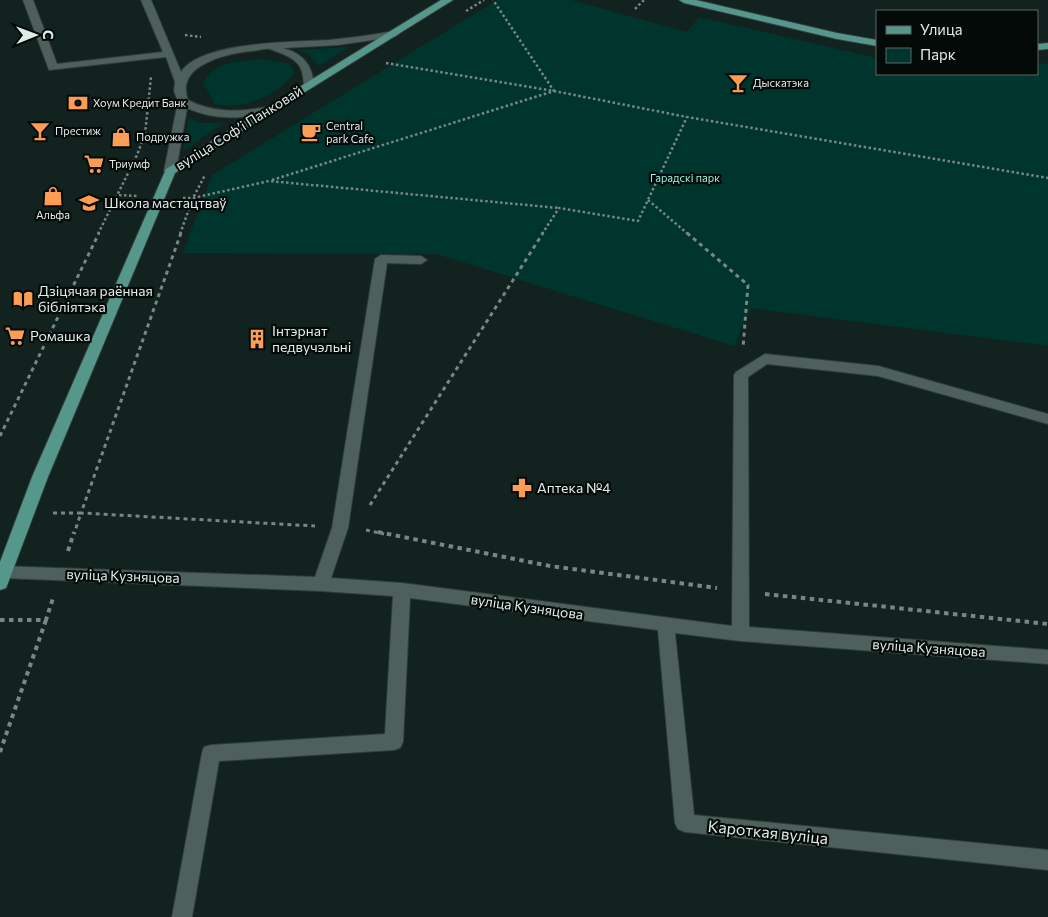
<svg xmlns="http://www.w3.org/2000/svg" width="1048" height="917" font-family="Commissioner,sans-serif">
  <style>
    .green { fill: #00352e }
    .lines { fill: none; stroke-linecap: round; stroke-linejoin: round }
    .minor-casing { stroke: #323c3a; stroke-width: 2 }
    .major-casing { stroke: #323c3a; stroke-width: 2 }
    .path-far2 { stroke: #798683; stroke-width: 2.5; stroke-dasharray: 2.5 2.5; stroke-linecap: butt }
    .path-far1 { stroke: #798683; stroke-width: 3; stroke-dasharray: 4 4; stroke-linecap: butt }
    .path { stroke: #798683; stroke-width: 4; stroke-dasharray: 4.5 4.5; stroke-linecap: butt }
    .minor { fill: #4e605c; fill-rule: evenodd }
    .major { fill: #56978b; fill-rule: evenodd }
    .labels { text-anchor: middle; stroke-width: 4.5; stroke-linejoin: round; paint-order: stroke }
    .far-poi-label { font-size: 11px; fill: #e1ebe9; stroke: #040a08; text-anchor: start }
    .far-park-label { font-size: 11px; fill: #95f1df; stroke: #040a08 }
    .street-label { font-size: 14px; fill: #e1ebe9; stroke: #040a08 }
    .poi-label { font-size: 14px; fill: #e1ebe9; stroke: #040a08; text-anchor: start }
    .near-street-label { font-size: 16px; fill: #e1ebe9; stroke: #040a08 }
  </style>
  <rect width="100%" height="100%" fill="#12221e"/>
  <path class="green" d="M497 0H571L687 32 699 17 877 58V74H1037V64L1048 63V346L751 308 734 346 436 254 183 253 212 175Z
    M349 47 319 66 308 54 297 50Z
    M263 59 290 64 295 73C278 95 242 111 215 104L203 83C216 60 239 62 263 59Z
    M189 118 200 123H224L183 151Z"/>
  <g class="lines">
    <defs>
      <path id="minor" d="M23 0H33L57 64 163 52 141 0H151L181 72C201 41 295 42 329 40 351 38 373 35 394 31L399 34 394 37 337 45 283 48C303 54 312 64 314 85L309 88 304 85C303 77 303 69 297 63 291 56 278 52 270 49 265 48 256 51 251 51 225 54 175 65 188 100 215 114 242 112 271 106L276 109 275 111C245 119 216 121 187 108L176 171 170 174 164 171 178 102 174 91 175 82 166 57 49 70Z
        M381 255 421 256 427 260 421 264 387 263 348 528 331 578 402 583 732 626 734 375 736 372 765 354 878 366 1048 414V424L878 376 767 364 748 377 749 627 1048 650V664L740 641 675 633 694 815 1048 850V870L685 832 678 829 675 823 658 630 410 598 403 742 400 748 394 750 219 761 192 917H172L202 753 204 747 211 745 385 734 393 596 321 591 4 578 0 576V566L315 577 332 528 375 259Z"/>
      <path id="major" d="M441 0H453L175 173 48 477 8 583 6 588 0 590V562L32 477 166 169Z
        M679 0H696L837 33 877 40V46L837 39 684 3Z
        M1048 43V49L1037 50V44Z"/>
    </defs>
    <use href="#minor" class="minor-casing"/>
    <use href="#major" class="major-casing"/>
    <path class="path-far2" d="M635 9 644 0
      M466 11 484 0
      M185 35 201 37
      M386 63 554 91 687 117 1048 178
      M272 180 554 91 493 0
      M119 195 137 196
      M183 198H193L269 181 559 208
      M648 200 688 234
      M98 234 137 155 145 134 151 77
      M180 234 193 198 205 175
      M542 234 559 208 638 221 687 117"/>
    <path class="path-far1" d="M181 233 81 513 315 526
      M687 233 748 285 743 348
      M0 436 99 233
      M370 505 543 233
      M53 513H81L74 534
      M366 530 384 534"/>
    <path class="path" d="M378 532 550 566 717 588
      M68 551 74 532
      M765 594 1048 624
      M0 620H46L53 598
      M0 752 46 620"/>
    <use href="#minor" class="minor"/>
    <use href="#major" class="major"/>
  </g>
  <defs>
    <symbol id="bar-bare" viewBox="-9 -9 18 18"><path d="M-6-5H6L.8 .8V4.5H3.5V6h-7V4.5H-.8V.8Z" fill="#fd9c55" stroke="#040a08" stroke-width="2.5" paint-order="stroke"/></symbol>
    <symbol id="bank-bare" viewBox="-9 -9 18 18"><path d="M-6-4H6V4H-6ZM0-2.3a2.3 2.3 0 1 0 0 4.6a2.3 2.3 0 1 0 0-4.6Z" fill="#fd9c55" stroke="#040a08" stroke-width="2.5" paint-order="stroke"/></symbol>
    <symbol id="cafe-bare" viewBox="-9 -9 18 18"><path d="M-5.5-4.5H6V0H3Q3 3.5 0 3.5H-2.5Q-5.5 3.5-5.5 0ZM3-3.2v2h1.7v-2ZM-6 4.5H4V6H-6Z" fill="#fd9c55" stroke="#040a08" stroke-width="2.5" paint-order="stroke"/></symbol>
    <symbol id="shop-bare" viewBox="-9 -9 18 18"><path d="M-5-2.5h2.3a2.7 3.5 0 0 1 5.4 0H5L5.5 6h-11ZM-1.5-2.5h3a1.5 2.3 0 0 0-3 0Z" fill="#fd9c55" stroke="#040a08" stroke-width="2.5" paint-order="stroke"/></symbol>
    <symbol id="supermarket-bare" viewBox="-9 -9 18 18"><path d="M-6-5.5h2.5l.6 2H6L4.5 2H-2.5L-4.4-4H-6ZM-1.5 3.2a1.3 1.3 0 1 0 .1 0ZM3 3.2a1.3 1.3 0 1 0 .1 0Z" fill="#fd9c55" stroke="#040a08" stroke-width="2.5" paint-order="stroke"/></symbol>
    <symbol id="school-bare" viewBox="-9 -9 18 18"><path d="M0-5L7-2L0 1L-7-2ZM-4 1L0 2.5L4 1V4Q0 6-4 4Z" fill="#fd9c55" stroke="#040a08" stroke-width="2.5" paint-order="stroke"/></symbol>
    <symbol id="library-bare" viewBox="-9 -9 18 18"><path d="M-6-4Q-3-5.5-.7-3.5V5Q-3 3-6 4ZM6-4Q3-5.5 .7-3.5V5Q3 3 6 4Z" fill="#fd9c55" stroke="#040a08" stroke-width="2.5" paint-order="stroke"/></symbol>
    <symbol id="building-bare" viewBox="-9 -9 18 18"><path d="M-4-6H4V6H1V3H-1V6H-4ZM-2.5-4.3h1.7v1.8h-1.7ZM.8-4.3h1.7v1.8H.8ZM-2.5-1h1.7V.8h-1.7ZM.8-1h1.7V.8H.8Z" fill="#fd9c55" stroke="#040a08" stroke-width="2.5" paint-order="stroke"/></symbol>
    <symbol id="pharmacy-bare" viewBox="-9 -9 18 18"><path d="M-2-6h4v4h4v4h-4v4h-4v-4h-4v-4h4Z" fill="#fd9c55" stroke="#040a08" stroke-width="2.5" paint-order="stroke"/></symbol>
  </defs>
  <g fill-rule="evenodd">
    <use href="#bar-bare" x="724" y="69" width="28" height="28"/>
    <use href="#bank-bare" x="64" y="89" width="28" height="28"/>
    <use href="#bar-bare" x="26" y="117" width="28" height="28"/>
    <use href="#cafe-bare" x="297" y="118" width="28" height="28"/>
    <use href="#shop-bare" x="107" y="123" width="28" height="28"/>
    <use href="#supermarket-bare" x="80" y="150" width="28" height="28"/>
    <use href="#shop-bare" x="39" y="182" width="28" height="28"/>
    <use href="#school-bare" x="75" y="189" width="28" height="28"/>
    <use href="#library-bare" x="9" y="285" width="28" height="28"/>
    <use href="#supermarket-bare" x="1" y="322" width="28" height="28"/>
    <use href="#building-bare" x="243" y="325" width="28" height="28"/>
    <use href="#pharmacy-bare" x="508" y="474" width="28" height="28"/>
  </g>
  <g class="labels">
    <g class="far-poi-label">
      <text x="753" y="87">Дыскатэка</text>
      <text x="93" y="107">Хоум Кредит Банк</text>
      <text x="326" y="130">Central<tspan x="326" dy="13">park Cafe</tspan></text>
      <text x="55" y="135">Престиж</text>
      <text x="136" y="141">Подружка</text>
      <text x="109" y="168">Триумф</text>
      <text x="53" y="219" text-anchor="middle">Альфа</text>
    </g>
    <g class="far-park-label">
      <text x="685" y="182">Гарадскі парк</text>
    </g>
    <g class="street-label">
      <text transform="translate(239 128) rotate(-32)" y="5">вуліца Софʼі Панковай</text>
      <text transform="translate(123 576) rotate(2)" y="5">вуліца Кузняцова</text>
      <text transform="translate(527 607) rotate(8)" y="5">вуліца Кузняцова</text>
      <text transform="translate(929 648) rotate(4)" y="5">вуліца Кузняцова</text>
    </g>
    <g class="poi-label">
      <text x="104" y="208">Школа мастацтваў</text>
      <text x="38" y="296">Дзіцячая раённая<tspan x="38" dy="16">бібліятэка</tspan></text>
      <text x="272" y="336">Інтэрнат<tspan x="272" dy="16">педвучэльні</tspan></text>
      <text x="30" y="341">Ромашка</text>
      <text x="537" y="493">Аптека №4</text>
    </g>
    <g class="near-street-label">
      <text transform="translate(768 832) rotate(6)" y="6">Кароткая вуліца</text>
    </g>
  </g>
  <rect x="876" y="10" width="162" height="65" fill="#040a08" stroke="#5c6462"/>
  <rect x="886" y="26" width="25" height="8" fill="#56978b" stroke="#5c6462"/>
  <text x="920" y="35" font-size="15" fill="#e1ebe9">Улица</text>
  <rect x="886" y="48" width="25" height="15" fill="#00352e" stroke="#5c6462"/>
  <text x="920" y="60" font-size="15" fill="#e1ebe9">Парк</text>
  <g transform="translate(35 35) rotate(89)" stroke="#040a08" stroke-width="4" paint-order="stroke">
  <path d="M0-4L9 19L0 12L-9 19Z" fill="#e1ebe9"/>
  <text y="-8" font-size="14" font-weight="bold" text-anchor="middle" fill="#e1ebe9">С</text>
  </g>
</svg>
